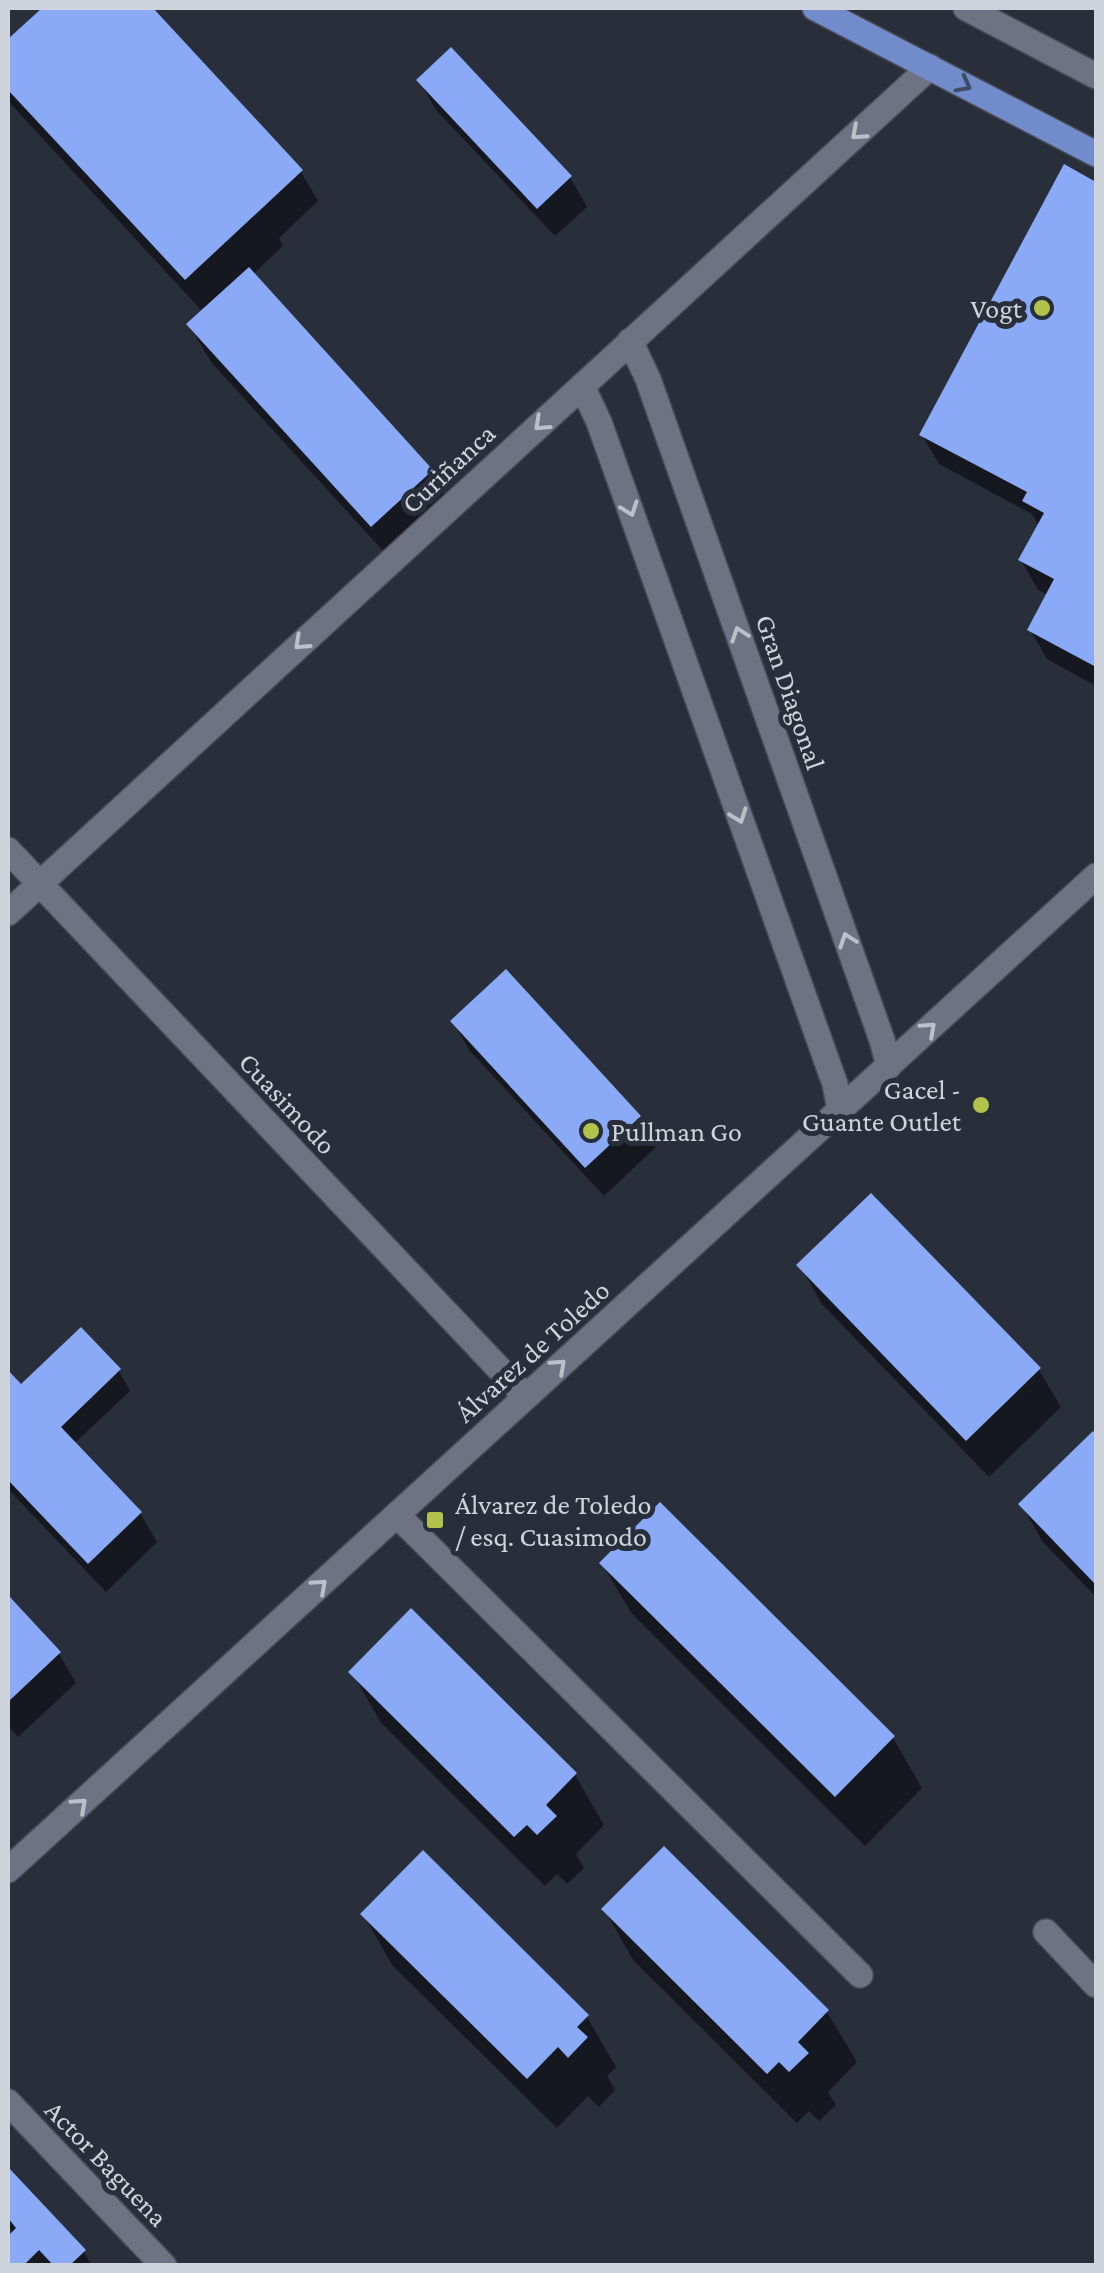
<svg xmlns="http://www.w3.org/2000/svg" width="1104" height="2273" font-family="'Crimson Pro',serif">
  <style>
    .shadow { fill: #0007 }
    .building { fill: #8aaaf7 }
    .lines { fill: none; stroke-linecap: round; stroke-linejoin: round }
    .minor-casing { stroke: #464b55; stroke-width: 28 }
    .major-casing { stroke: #464b55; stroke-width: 28 }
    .minor { stroke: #6d7382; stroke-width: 25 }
    .major { stroke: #718bcb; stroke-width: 25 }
    .oneway { stroke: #3e4a66 }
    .oneway2 { stroke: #bbc0ca }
    .poi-dot { fill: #b2c34c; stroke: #282e3a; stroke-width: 4 }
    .labels { text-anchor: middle; stroke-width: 10; stroke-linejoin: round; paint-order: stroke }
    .poi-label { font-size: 28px; fill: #cfd3dc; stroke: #282e3a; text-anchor: end }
    .street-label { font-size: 28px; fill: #cfd3dc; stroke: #282e3a }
  </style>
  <rect width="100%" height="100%" fill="#282e3a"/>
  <path class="shadow" d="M45 8H149L301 172 318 201 279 238 283 246 252 275 431 471 453 509 394 563 211 362 189 325 203 312 8 101V43Z
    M419 80 570 177 587 207 555 236 436 110Z
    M1065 168 1096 184V686L1047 659 1030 630 1048 595 1038 590 1021 560 1039 526 1032 514 939 464 922 435Z
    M453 1022 639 1117 656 1147 604 1196 470 1051Z
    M871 1196 1039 1370 1061 1407 989 1477 821 1303 800 1265Z
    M119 1371 130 1391 74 1444 140 1513 157 1542 106 1592 8 1489V1374L28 1395Z
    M1093 1435 1096 1439V1597L1043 1542 1021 1504Z
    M602 1564 893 1738 922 1788 865 1846 632 1614Z
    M8 1599 59 1654 76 1683 18 1737 8 1726Z
    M411 1612 575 1775 604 1825 576 1854 584 1868 567 1884 557 1874 545 1886 381 1723 352 1672Z
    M664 1849 827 2012 857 2062 828 2092 836 2105 819 2121 809 2111 797 2123 633 1960 604 1909Z
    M363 1914 587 2017 616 2067 607 2076 615 2090 599 2107 588 2096 557 2128 392 1965Z
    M8 2171 84 2252 92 2266H8V2239L14 2234 8 2227Z"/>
  <path class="building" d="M42 8H153L303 170 185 280 8 90V39Z
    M451 47 572 176 537 209 416 80Z
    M1064 164 1096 182V667L1027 630 1054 579 1018 560 1044 513 1022 501 1027 492 919 435Z
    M249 267 433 470 371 527 186 324Z
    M506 969 641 1116 585 1168 450 1021Z
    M871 1193 1041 1368 966 1441 796 1265Z
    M81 1327 121 1369 61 1427 142 1512 88 1564 8 1480V1370L21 1384Z
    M1093 1431 1096 1435V1585L1018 1504Z
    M660 1502 895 1736 835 1797 599 1563Z
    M8 1595 61 1652 8 1702Z
    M411 1608 577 1773 546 1805 557 1816 537 1835 527 1825 514 1837 348 1672Z
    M664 1846 829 2010 798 2042 809 2053 789 2072 779 2062 767 2074 601 1909Z
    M423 1850 589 2015 577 2027 588 2037 568 2058 558 2047 527 2079 360 1914Z
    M8 2167 86 2250 69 2266H54L39 2250 23 2266H8V2236L16 2228 8 2218Z"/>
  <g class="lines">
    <defs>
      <path id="minor" d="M966 8 1096 76
        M630 341 648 379 882 1040 889 1066
        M582 386 599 422 835 1084 840 1110
        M8 850 526 1397
        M8 913 930 67
        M397 1515 860 1975
        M8 1870 1096 876
        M1046 1932 1096 1985
        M8 2102 164 2266"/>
      <path id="major" d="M815 8 1096 154"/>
    </defs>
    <use href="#minor" class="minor-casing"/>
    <use href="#major" class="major-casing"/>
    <use href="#minor" class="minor"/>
    <use href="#major" class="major"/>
  </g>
  <defs><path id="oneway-chevron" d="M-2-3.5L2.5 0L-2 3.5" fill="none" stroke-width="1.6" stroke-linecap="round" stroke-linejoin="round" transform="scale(2.5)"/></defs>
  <use class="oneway" href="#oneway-chevron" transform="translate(964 85) rotate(28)"/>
  <g class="oneway2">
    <use href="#oneway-chevron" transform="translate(858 133) rotate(138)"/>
    <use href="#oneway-chevron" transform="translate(541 424) rotate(137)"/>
    <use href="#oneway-chevron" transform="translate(630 509) rotate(70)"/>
    <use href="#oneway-chevron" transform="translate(739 634) rotate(-109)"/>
    <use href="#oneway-chevron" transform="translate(301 643) rotate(137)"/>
    <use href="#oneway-chevron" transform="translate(739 816) rotate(70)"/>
    <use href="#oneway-chevron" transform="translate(847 940) rotate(-109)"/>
    <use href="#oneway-chevron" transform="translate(929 1029) rotate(-42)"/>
    <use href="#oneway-chevron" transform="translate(559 1366) rotate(-42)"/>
    <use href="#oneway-chevron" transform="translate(320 1586) rotate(-42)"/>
    <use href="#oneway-chevron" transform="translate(80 1805) rotate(-42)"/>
  </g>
  <g class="poi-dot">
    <circle cx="1042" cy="308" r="10"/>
    <circle cx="981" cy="1105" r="10"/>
    <circle cx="591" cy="1131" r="10"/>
    <rect x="425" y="1510" width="20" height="20" rx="5"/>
  </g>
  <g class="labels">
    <g class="poi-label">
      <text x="1022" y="318">Vogt</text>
      <text x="961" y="1099">Gacel -<tspan x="961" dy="32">Guante Outlet</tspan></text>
      <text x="611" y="1141" text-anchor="start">Pullman Go</text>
      <text x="455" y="1514" text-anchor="start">Álvarez de Toledo<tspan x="455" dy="32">/ esq. Cuasimodo</tspan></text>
    </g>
    <g class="street-label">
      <text transform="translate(448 468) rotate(-43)" y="10">Curiñanca</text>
      <text transform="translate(791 692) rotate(71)" y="10">Gran Diagonal</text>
      <text transform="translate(288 1103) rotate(47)" y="10">Cuasimodo</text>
      <text transform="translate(532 1351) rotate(-42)" y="10">Álvarez de Toledo</text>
      <text transform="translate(107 2163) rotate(46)" y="10">Actor Baguena</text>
    </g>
  </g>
  <rect width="1104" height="2273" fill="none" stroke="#cfd3dc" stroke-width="20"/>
</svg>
